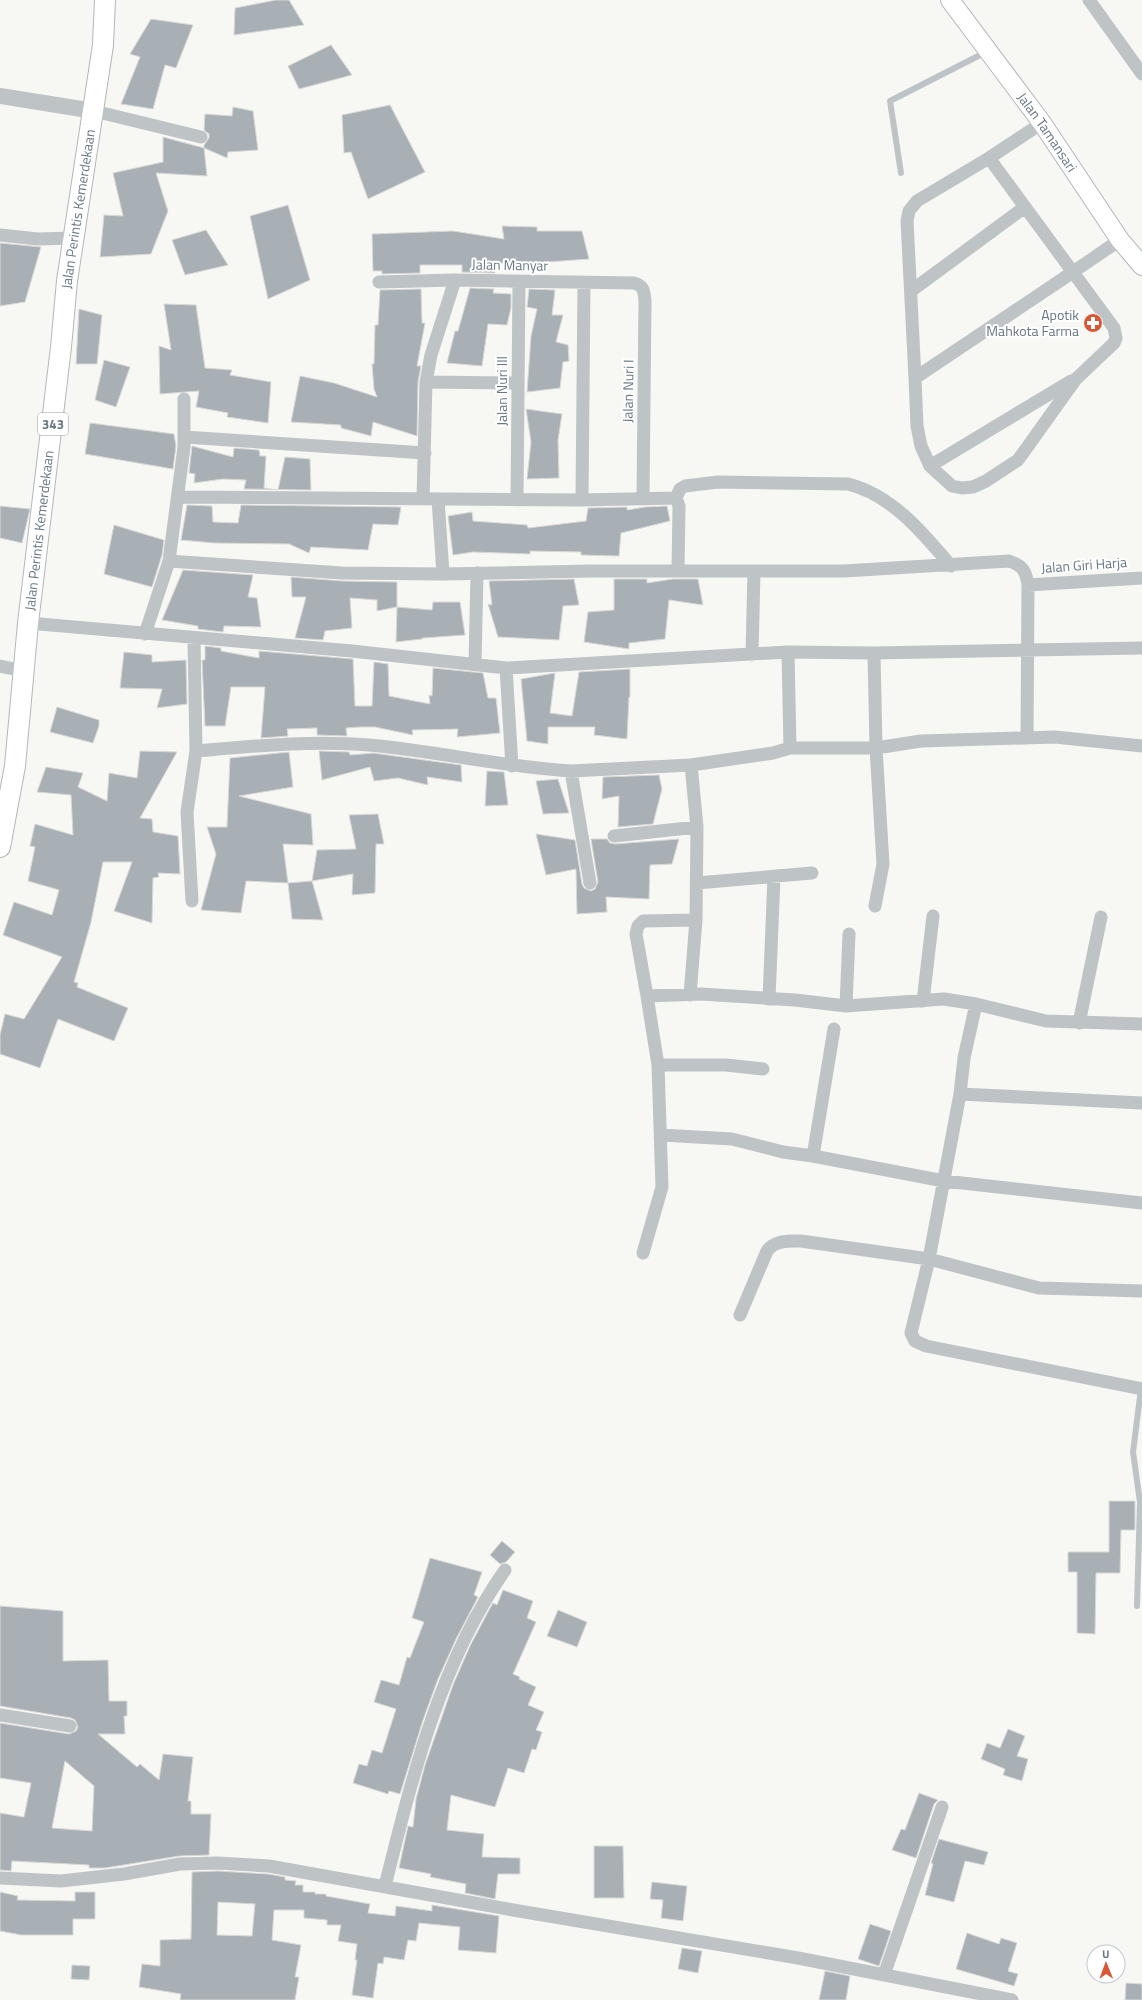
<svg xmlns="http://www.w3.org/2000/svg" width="1142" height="2000" font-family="'Titillium Web',sans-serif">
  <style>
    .building { fill: #a8b0b5; stroke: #d9d9d7; fill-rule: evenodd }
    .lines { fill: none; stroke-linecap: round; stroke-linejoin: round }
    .secondary-casing { stroke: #b1b7bb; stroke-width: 20 }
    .primary-casing { stroke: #b2b7ba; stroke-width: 22 }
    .service { stroke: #bec3c6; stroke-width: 6 }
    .minor { stroke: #bec3c6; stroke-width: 13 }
    .tertiary { stroke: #bec3c6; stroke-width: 16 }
    .secondary { stroke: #fff; stroke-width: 18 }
    .primary { stroke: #fff; stroke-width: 20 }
    .labels { text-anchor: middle; stroke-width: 4; stroke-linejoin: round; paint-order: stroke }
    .shield { fill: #fff; stroke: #95a0a8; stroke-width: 1 }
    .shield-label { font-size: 13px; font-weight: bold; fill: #687883 }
    .street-label { font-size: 14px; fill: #687883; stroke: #fff }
    .poi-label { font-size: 14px; fill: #687883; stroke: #fff; text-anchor: end }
  </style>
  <rect width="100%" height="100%" fill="#f7f7f4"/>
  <path class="building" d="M276 0H289L304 25 234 35 235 8Z
    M151 19 193 25 176 68 165 65 153 109 121 104 140 57 130 54Z
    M331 45 352 75 299 89 288 66Z
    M390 105 425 172 368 199 351 152 344 153 342 115Z
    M233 107 253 111 258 150 228 152 227 158 204 148V145L209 138V134L204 130 205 114 232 116Z
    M163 137 204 148 207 176 156 173 168 211 151 254 100 257 104 215 123 216 113 173 163 162Z
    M288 205 310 280 268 299 250 216Z
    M502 226 537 227V231H582L589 259 534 263 533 268 495 262V273L462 272V265H420V273L382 274V271H373L372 234 453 231 504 239Z
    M206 230 228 265 185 275 172 240Z
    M0 243 41 247 25 302 0 306Z
    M470 288 494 289 493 293 511 294V308L507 325 488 324 482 366 447 363 455 331H458Z
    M421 289 422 323H425L417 366H421L418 382 417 436 373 422 371 436 341 428V425L291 422 300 376 334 383 377 397 374 389 372 364H374L375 325H378L380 290Z
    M529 289 555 290 552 315H563L556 342 568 345 569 361 563 362 560 388 527 392 531 336 537 309 527 307Z
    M164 304 196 305 205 368 232 370 230 375 271 382 268 423 227 417 228 413 196 407 199 391 160 394 159 346 171 350Z
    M79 309 102 315 97 364H76Z
    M104 360 130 367 116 407 95 400Z
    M526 409 562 414 558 440 559 478 527 479 531 442Z
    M90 423 174 434 176 446 173 469 85 454Z
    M192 446 233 457 234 448 259 450 260 456H266L264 488 278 490 285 457 310 459 311 490 244 489 246 480 223 479 194 483 195 474 189 473Z
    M187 505 212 506 213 522 238 523 241 505 401 507 398 525 373 524 368 550 311 547 309 553 289 544 214 543 181 540Z
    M0 506 30 509 22 543 0 538Z
    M667 506 670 521 621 533 619 556 581 555V552L530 551V554L473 552 453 555 448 516 472 512 473 521 527 525 528 528 586 521 588 508 627 507V510L645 507Z
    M114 525 164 540 162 555 152 587 104 574Z
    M183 570 253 575 248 597 257 598 261 627 224 626 223 632 198 629V626L162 620Z
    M291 577 342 581 397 582V607L377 611V600L350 598 352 628 325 631 323 640 295 638 306 597H292Z
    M574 579 579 605 563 606 559 640 498 637 488 604 492 605 489 581Z
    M614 579H647V583L673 579H698L703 605 669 600 665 639 629 643V649L584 642 588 612 614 610Z
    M433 602H460L465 635 423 638 422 639 396 642 397 607 432 610Z
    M205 646 221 648V651L259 658V651L353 659 355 706H372L374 662 388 664 389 696 430 704 429 695 432 696 433 668 483 673 488 698H496L500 733 457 737 458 729 412 730 413 735 375 727H361L346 728 347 736 317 735V728L287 729 288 736 261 738 265 687H231L225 726H205L202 660H205Z
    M124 652 152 655V662L186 660 187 704 157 708 162 689 120 688Z
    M630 669V697H629L627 739 594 735 595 727H548V744L527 741 521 679 555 673 550 713 572 716 579 672Z
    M57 707 99 720V726L93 743 50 732Z
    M140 751 177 752 140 818 152 819 153 832 178 836 180 874 158 873 159 877 153 878 152 923 114 911 132 862H103L91 922 74 982 78 983 77 987 128 1008 114 1041 58 1019 40 1068 0 1054V1035L5 1014 24 1019 62 957 3 935 14 902 52 915 59 890 28 881 35 847 30 846 35 824 73 835 71 795 37 792 46 767 83 773 78 787 107 801 109 773 137 778Z
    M319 751 349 752 350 755 373 753 461 765 462 782 427 777 428 785 398 778 374 781 370 767 322 780Z
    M289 752 293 787 239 796 311 814 313 845 283 844 288 883 246 881 241 913 201 910 216 854 207 827H227L230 758Z
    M487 771 504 772 508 805 485 806Z
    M659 775 662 789 653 824 618 827 619 796 602 799 603 777Z
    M558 779 569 813 543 814 536 781Z
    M378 814 384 844H376L375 893 352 895 353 874 312 881 317 850 356 849 349 815Z
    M536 834 575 840 582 884 584 888 591 891 595 889 598 882 591 839H607L610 843 615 844 679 839 672 864 650 865 649 899 606 897 607 912 577 914 576 869 546 875Z
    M312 881 323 920 292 919 288 883Z
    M1109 1501H1135V1530H1121L1120 1573H1096L1095 1634 1077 1633V1572H1068V1552H1109Z
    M502 1541 515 1552 506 1562 500 1564 490 1555Z
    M430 1558 482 1572 474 1595 478 1597 456 1639 438 1679 423 1720 400 1794 389 1791 388 1794 353 1783 359 1764 367 1766 372 1750 382 1753 396 1709 374 1702 381 1680 399 1685 407 1657 410 1658 424 1622 412 1618Z
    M503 1590 533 1601 527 1618 536 1622 513 1674 520 1677 519 1679 536 1687 528 1705 544 1712 536 1730 542 1732 536 1750 532 1749 524 1773 508 1768 495 1807 451 1795 447 1830 484 1834 482 1857 520 1858V1874H498L495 1899 465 1893 466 1884 430 1877 431 1874 399 1868 408 1826 413 1827 416 1799 425 1765 453 1685 470 1646 489 1610 493 1603 497 1605Z
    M0 1606 63 1611V1661L108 1660 109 1701H127V1716H124L125 1734H98L137 1767 140 1764 159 1780 163 1754 193 1757 188 1801H191V1814H211L209 1855 179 1856 105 1868H89V1865L12 1861 11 1871 0 1870V1813L24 1817 31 1783 0 1778V1723L69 1734 76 1731 78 1727 75 1720 71 1718 0 1706ZM65 1761 94 1786 92 1831 52 1828Z
    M558 1610 587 1622 577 1647 547 1636Z
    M1008 1729 1025 1736 1017 1756 1028 1759 1022 1781 1003 1775 1005 1769 981 1759 987 1743 1000 1748Z
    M919 1793 938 1800 934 1804 916 1858 892 1850 901 1829 905 1830Z
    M939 1839 988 1852 984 1865 965 1861 954 1902 925 1895 933 1864 931 1863Z
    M594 1846H623L624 1898H594Z
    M218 1871 268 1874 285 1877V1880L296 1881 295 1885H303V1892H315V1894H326V1896L370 1904 368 1913 395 1916 396 1906 432 1911V1905L499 1916 496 1953 458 1950 460 1927 419 1923 416 1941 408 1940 404 1960 384 1957 383 1964 378 1963 373 1998 352 1995 357 1960H355L357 1944 338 1941 341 1925H327V1920L304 1918V1910H274L272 1940 301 1945 295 1977H299L295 2000H180L181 1994 139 1987 142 1964 160 1966V1940L191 1939 192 1872ZM218 1902 255 1904 252 1936 217 1935Z
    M652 1882 687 1886 683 1921 661 1918 663 1900 650 1899Z
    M0 1892 18 1896 17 1900 75 1901V1892H95V1919H73V1935H21L0 1931Z
    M870 1924 891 1931 879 1966 858 1959Z
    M967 1933 999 1944 1001 1938 1017 1943 1008 1971 1018 1974 1014 1986 956 1969Z
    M682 1948 702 1951 698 1973 678 1969Z
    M72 1965 90 1966 89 1980 71 1979Z
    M825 1971 850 1976 846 2000H819Z
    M1126 1983 1142 1984V2000H1125Z"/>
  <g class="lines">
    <defs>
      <g id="secondary">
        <path id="s1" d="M950 0 1042 123 1120 240 1142 266"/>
      </g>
      <g id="primary">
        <path id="s2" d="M0 847 15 766 28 623 61 347 67 281 103 45 105 0"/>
      </g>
    </defs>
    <use href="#secondary" class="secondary-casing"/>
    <use href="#primary" class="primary-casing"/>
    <path class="service" d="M901 173 890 101 986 52
      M1137 1606 1140 1502 1133 1452 1141 1389"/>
    <path class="minor" d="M1089 0 1142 74
      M94 111 201 137
      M989 158C1031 215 1072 271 1114 328L1116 338 1114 343 1076 379 1018 460 986 481 973 487 962 488 952 486 930 466 921 446 917 426 915 378 1067 276C1085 264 1102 252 1120 240
      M0 235 38 239 74 238
      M379 282 455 280 634 283C644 286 644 291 645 301L643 498
      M911 291 1025 207
      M915 378 907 221 909 211 917 201 989 158 1042 123
      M426 382 517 383
      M184 437 425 453
      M930 466 1071 381
      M179 497 582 500 676 498
      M423 499 426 382 431 355 455 280
      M438 499 443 574
      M517 500 519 282
      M582 500 584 283
      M169 561 184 447V399
      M678 571 679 506 676 498 680 489 685 486 718 482 848 484C892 495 923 533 951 566
      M1028 585 1142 578
      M28 623 352 651 506 668 788 652 874 653 1142 648
      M145 634 169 561 342 573 443 574 591 571H844L1009 561C1023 566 1026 571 1028 585L1027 738
      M874 653 876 748 883 864 875 906
      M752 655 754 571
      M475 664 477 573
      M0 666 24 671
      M506 668 512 766
      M790 748H876L921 741 1055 737 1142 746
      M196 751C254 746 312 740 369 745 437 751 503 767 571 771
      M614 836 697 827
      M590 883 571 771 691 765
      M697 883 812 873
      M192 901 187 812 196 751 194 638
      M690 995 696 920
      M647 996 636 934 638 926 643 921 696 920 697 827 691 765 773 753 790 748 788 652
      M769 999 774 877
      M923 1001 933 916
      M976 1004 964 1058 960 1094 929 1259 911 1333 915 1341 926 1346 1142 1389
      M846 1006 849 934
      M1079 1023 1101 917
      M658 1065H726L763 1069
      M960 1094 1142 1103
      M661 1135 732 1139 783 1152 813 1156 944 1181 1142 1203
      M813 1156 834 1029
      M643 1253 662 1187 658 1065 647 996 701 994 795 1000 846 1006 944 999 976 1004 1046 1021 1142 1024
      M740 1315 767 1251C775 1240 789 1241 801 1241L929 1259 1039 1288 1142 1291
      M0 1715 70 1726
      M0 1878 61 1881 124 1874 180 1864 218 1863 269 1866 513 1910 798 1958 1012 2000
      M385 1886C412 1778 440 1662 505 1570
      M884 1975 942 1807"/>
    <path class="tertiary" d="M0 96 94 111"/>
    <use href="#secondary" class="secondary"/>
    <use href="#primary" class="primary"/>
  </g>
  <defs>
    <symbol id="pharmacy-disc" viewBox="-11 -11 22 22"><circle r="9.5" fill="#d85734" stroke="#fff"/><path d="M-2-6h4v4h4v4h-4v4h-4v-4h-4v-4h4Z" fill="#fff"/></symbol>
  </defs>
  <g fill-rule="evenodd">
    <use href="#pharmacy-disc" x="1082" y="312" width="22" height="22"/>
  </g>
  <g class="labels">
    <rect class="shield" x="38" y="413" width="30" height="22" rx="3"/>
    <g class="shield-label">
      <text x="53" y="429">343</text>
    </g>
    <g class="street-label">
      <text dy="5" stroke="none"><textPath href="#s1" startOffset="164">Jalan Tamansari</textPath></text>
      <text dy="5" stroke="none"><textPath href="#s2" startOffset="643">Jalan Perintis Kemerdekaan</textPath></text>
      <text transform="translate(510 265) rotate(1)" y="5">Jalan Manyar</text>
      <text transform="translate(502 391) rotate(-90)" y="5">Jalan Nuri III</text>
      <text transform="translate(628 391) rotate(-89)" y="5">Jalan Nuri I</text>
      <text dy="5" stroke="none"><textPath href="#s2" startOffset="319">Jalan Perintis Kemerdekaan</textPath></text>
      <text transform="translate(1084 565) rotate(-4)" y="5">Jalan Giri Harja</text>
    </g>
    <g class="poi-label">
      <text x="1079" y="320">Apotik<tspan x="1079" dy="16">Mahkota Farma</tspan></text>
    </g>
  </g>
  <g transform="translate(1106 1964) rotate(359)"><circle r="19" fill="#ffffff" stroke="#c3c9cd"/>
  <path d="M0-3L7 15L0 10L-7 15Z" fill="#d85734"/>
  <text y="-6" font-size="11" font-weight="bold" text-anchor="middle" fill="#687883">U</text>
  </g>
</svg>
